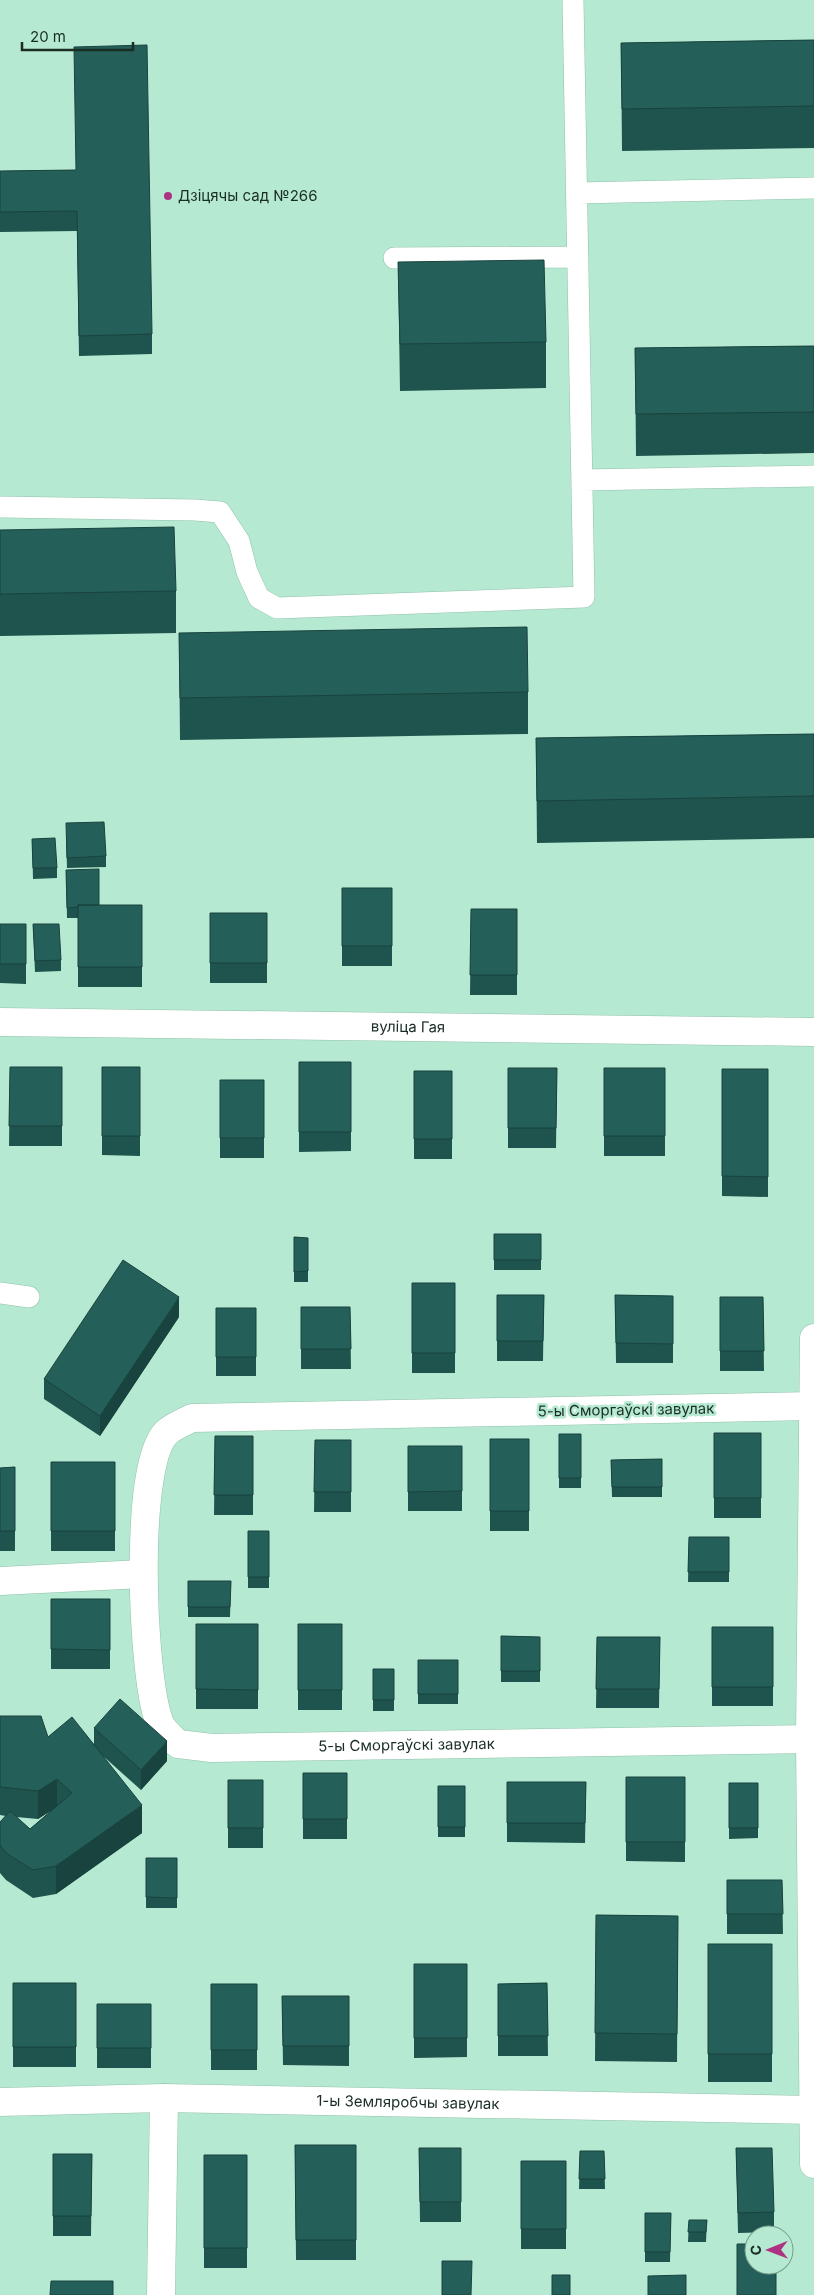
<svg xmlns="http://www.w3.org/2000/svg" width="814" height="2295" font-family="Inter,sans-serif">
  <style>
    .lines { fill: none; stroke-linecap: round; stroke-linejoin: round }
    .service-casing { stroke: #90c2aa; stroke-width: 22 }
    .minor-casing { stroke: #90c2aa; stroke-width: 29 }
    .service { stroke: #fff; stroke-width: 21 }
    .minor { stroke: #fff; stroke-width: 28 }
    .wall { fill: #1f534d; fill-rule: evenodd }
    .shaded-wall { fill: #19433e }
    .building { fill: #246059; stroke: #19433e }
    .poi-dot { fill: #ae3283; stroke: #b6e9d1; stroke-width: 2 }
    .labels { text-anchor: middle; stroke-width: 5; stroke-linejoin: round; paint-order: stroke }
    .poi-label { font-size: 15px; fill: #192d24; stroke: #b6e9d1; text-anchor: start }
    .street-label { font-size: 15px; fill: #192d24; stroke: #b6e9d1 }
  </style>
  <rect width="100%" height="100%" fill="#b6e9d1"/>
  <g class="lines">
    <defs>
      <path id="service" d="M577 193 814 188
        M394 258 578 257
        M583 480 814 476
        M0 507 195 510 220 512 239 541 247 572 259 598 277 608 584 597 573 0
        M0 1293 29 1297"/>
      <g id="minor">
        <path id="s1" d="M0 1022 814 1032"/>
        <path d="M814 1338 810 1739 814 2164"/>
        <path id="s2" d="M814 1406 192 1418C184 1422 172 1427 166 1433 133 1467 142 1676 159 1721 161 1729 172 1738 178 1744L212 1748 814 1739"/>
        <path d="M0 1581 143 1574"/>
        <path id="s3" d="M0 2102 164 2098 814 2110"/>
        <path d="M161 2295 164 2098"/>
      </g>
    </defs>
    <use href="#service" class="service-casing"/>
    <use href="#minor" class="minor-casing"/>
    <use href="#service" class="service"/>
    <use href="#minor" class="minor"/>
  </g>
  <path class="wall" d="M814 40V148L622 151 621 43Z
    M76 170 152 334V354L79 356 77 231 0 232V171Z
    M398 262 546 342V388L400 391Z
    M814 346V453L636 456 635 348Z
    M0 530 176 591V633L0 636Z
    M179 633 528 692V734L180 740Z
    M814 734V838L537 843 536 738Z
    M66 834 106 856V867L67 868Z
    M32 839 57 868V878L33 879Z
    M66 870 99 905H142V987H78V918H67Z
    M342 888H392V966H342Z
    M471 909H517V995H470Z
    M210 913H267V983H210Z
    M0 924H26V984L0 983Z
    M33 924 61 960V971L35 972Z
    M299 1062H351V1151L299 1152Z
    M10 1067H62V1146H9Z
    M102 1067H140V1156L102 1155Z
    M508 1068H557L556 1148H508Z
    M604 1068H665V1156H604Z
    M722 1069H768V1197L722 1196Z
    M414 1071H452V1159H414Z
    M220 1080H264V1158H220Z
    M494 1234H541V1270H494Z
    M294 1237 308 1238V1282H294Z
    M412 1283H455V1373H412Z
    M497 1295H544L543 1361H497Z
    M615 1295 673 1296V1363H616Z
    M720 1297H763L764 1371H720Z
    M301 1307H350L351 1369H301Z
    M216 1308H256V1376H216Z
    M179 1317 100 1436 44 1399V1379Z
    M714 1433H761V1518H714Z
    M559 1434H581V1488H559Z
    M215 1436H253V1515H214Z
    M490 1439H529V1531H490Z
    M315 1440H351V1512H314Z
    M408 1446H462V1511H408Z
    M662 1459V1497H612L611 1460Z
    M51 1462H115V1551H51Z
    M15 1467V1551H0V1468Z
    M248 1531H269V1588H248Z
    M689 1537H729V1582H688Z
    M188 1581H231L230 1617H188Z
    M51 1599H110V1669H51Z
    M196 1624H258V1709H196Z
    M298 1624H342V1710H298Z
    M712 1627H773V1706H712Z
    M501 1636 540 1637V1682H501Z
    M597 1637H660L659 1708H596Z
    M418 1660H458V1704H418Z
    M373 1669H394V1711H373Z
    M0 1716 48 1737 94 1744V1728L167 1761 141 1790 103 1756 142 1833 56 1894 33 1898 6 1880 0 1873V1822L6 1816 0 1815ZM52 1810 30 1829 16 1817 38 1819Z
    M303 1773H347V1839H303Z
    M626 1777H685V1862L626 1861Z
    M228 1780H263V1848H228Z
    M507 1782H586L585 1843 507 1842Z
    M729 1783H758V1838L729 1839Z
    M438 1786H465V1837H438Z
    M146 1858H177V1908H146Z
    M727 1880H782L783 1934H727Z
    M596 1915 678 1916 677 2062 595 2061Z
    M708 1944H772V2082H708Z
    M414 1964H467V2057L414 2058Z
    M13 1983H76V2067H13Z
    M547 1983 548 2056H498V1984Z
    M211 1984H257V2070H211Z
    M282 1996H349V2066L283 2065Z
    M97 2004H151V2068H97Z
    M295 2145H356V2260H296Z
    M419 2148H461V2222H420Z
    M736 2148 774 2212V2232L738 2233Z
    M580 2151H604L605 2189H579Z
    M53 2154H92L91 2236H53Z
    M204 2155H247V2268H204Z
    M521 2161H566V2249H521Z
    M645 2213H671L670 2262H645Z
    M689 2220H707L706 2242H688Z"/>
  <path class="shaded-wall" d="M179 1297V1317L100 1436V1416Z
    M167 1741V1761L141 1790V1770Z
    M57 1779V1807L38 1819V1791Z
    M142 1805V1833L56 1894V1866Z"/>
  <path class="building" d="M814 40V106L622 109 621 43Z
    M147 45 152 334 79 336 77 211 0 212V171L76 170 74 47Z
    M544 260 546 342 400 344 398 262Z
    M814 346V412L636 414 635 348Z
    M174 527 176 591 0 594V530Z
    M527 627 528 692 180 698 179 633Z
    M814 734V796L537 801 536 738Z
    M104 822 106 856 67 858 66 823Z
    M55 838 57 868H33L32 839Z
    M99 869V905H78V907L67 908 66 870Z
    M342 888H392V946H342Z
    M78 905H142V967H78Z
    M471 909H517V975H470Z
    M210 913H267V963H210Z
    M0 924H26V964H0Z
    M33 924H59L61 960 35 961Z
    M299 1062H351V1132H299Z
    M10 1067H62V1126H9Z
    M102 1067H140V1136H102Z
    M508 1068H557L556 1128H508Z
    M604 1068H665V1136H604Z
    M722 1069H768V1177L722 1176Z
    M414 1071H452V1139H414Z
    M220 1080H264V1138H220Z
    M494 1234H541V1260H494Z
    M294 1237 308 1238V1271L294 1272Z
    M123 1260 179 1297 100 1416 44 1379Z
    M412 1283H455V1353H412Z
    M497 1295H544L543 1341H497Z
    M615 1295 673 1296V1344L616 1343Z
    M720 1297H763L764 1351H720Z
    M301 1307H350L351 1349H301Z
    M216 1308H256V1357H216Z
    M714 1433H761V1498H714Z
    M559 1434H581V1478H559Z
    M215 1436H253V1495H214Z
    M490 1439H529V1511H490Z
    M315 1440H351V1492H314Z
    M408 1446H462V1491L408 1492Z
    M662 1459V1487H612L611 1460Z
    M51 1462H115V1531H51Z
    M15 1467V1531H0V1468Z
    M248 1531H269V1577H248Z
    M689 1537H729V1572H688Z
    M188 1581H231L230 1607H188Z
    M51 1599H110V1650L51 1649Z
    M196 1624H258V1690L196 1689Z
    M298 1624H342V1690H298Z
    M712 1627H773V1687H712Z
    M501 1636 540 1637V1671H501Z
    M597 1637H660L659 1689H596Z
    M418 1660H458V1694H418Z
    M373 1669H394V1700H373Z
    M120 1699 167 1741 141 1770 94 1728Z
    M0 1716H41L48 1737 72 1717 142 1805 56 1866 33 1870 6 1853 0 1845V1822L10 1811 30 1829 72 1793 57 1779 38 1791 0 1787Z
    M303 1773H347V1819H303Z
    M626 1777H685V1842H626Z
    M228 1780H263V1828H228Z
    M507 1782H586L585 1823H507Z
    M729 1783H758V1828H729Z
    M438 1786H465V1827H438Z
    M146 1858H177V1898L146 1897Z
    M727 1880H782L783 1914H727Z
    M596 1915 678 1916 677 2034 595 2033Z
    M708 1944H772V2054H708Z
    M414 1964H467V2038H414Z
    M13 1983H76V2047H13Z
    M547 1983 548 2036H498V1984Z
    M211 1984H257V2050H211Z
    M282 1996H349V2046H283Z
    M97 2004H151V2048H97Z
    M295 2145H356V2240H296Z
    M419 2148H461V2202H420Z
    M736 2148H772L774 2212 738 2213Z
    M580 2151H604L605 2179H579Z
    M53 2154H92L91 2216H53Z
    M204 2155H247V2248H204Z
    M521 2161H566V2229H521Z
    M645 2213H671L670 2252H645Z
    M689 2220H707L706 2232H688Z
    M737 2244H754V2265H776V2295H737Z
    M442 2261H472L471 2295H442Z
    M552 2275H570V2295H552Z
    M686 2275V2295H648V2276Z
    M51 2281H113V2295H50Z"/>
  <circle class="poi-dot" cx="168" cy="196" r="5"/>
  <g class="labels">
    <g class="poi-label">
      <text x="178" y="201">Дзіцячы сад №266</text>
    </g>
    <g class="street-label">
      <text dy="5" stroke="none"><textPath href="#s1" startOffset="408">вуліца Гая</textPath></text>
      <text transform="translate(626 1410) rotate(-1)" y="5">5-ы Сморгаўскі завулак</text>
      <text dy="5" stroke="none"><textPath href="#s2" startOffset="1204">5-ы Сморгаўскі завулак</textPath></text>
      <text dy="5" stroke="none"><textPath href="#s3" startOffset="408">1-ы Земляробчы завулак</textPath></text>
    </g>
  </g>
  <g transform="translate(769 2250) rotate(269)"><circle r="24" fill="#b6e9d1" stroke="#779e8c"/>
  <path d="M0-4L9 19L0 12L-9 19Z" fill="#ae3283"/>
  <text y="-8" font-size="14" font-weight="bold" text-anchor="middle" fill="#192d24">С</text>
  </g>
  <path d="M22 42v8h111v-8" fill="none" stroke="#192d24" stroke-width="2.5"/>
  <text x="30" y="42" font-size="15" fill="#192d24" stroke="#b6e9d1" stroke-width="4" paint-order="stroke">20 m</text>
</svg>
